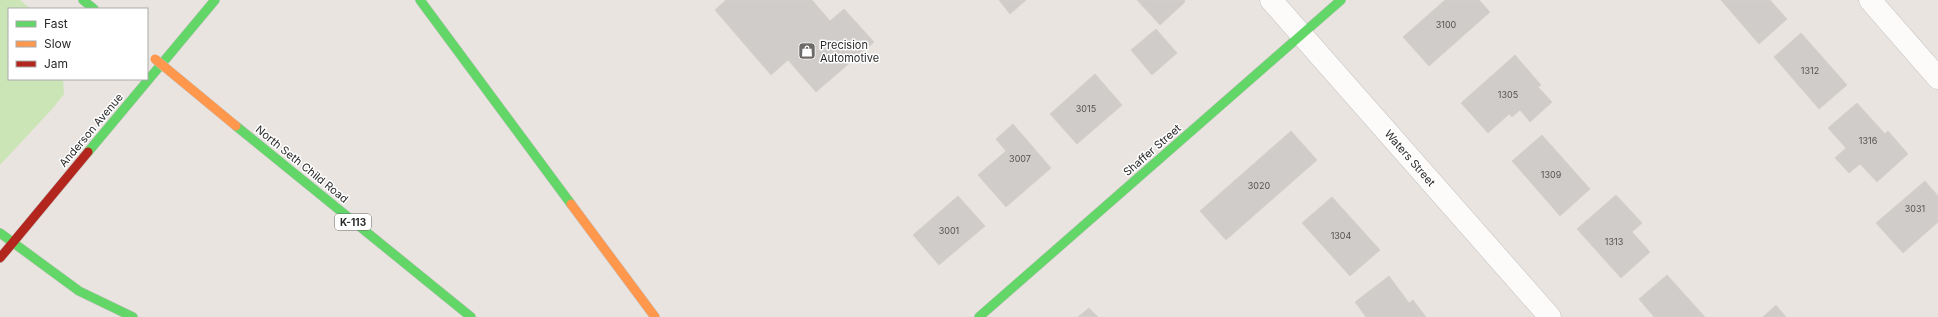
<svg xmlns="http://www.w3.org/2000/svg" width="1938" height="317" font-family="Inter,sans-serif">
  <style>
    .green { fill: #cce5b7 }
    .building { fill: #d0ccc9; stroke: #d4d0cb }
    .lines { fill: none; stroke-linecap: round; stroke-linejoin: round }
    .street-casing { stroke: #c2c0c1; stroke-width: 23 }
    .fast-casing { stroke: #c2c0c1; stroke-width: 10 }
    .slow-casing { stroke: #c2c0c1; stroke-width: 10 }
    .jam-casing { stroke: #c2c0c1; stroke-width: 10 }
    .street { stroke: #fcfbfa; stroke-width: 22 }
    .fast { stroke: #63d668; stroke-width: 9 }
    .slow { stroke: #ff974d; stroke-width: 9 }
    .jam { stroke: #b3261e; stroke-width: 9 }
    .slow-bridge-casing { stroke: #c4c3c1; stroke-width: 10; stroke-linecap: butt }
    .slow-bridge { stroke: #ff974d; stroke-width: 9 }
    .labels { text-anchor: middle; stroke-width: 3; stroke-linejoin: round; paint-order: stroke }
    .number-label { font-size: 9px; fill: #545352 }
    .shield { fill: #fff; stroke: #6a6a6a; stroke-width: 1 }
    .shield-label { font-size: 10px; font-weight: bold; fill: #2a2a2a }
    .poi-label { font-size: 11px; fill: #2a2a2a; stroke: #fff; text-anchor: start }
    .street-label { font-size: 11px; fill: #2a2a2a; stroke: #fff }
  </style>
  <rect width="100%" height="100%" fill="#e9e4df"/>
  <path class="green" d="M0 0H20L31 9H9V79H63L64 94 53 108 0 165Z"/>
  <path class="building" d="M726 0H812L830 21 844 9 874 42 816 92 788 60 771 75 715 10Z
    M999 0H1026L1010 14Z
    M1137 0H1184L1185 2 1160 25Z
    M1445 0H1479L1490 12 1429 66 1403 37Z
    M1721 0H1770L1787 19 1759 44Z
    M1156 29 1177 53 1152 75 1131 50Z
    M1801 33 1847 85 1819 109 1774 57Z
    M1515 55 1541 85 1538 87 1552 102 1530 122 1520 110 1512 117 1509 114 1488 133 1461 103Z
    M1095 74 1122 105 1077 144 1050 114Z
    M1857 103 1885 134 1888 131 1908 154 1877 182 1860 164 1849 173 1835 158 1846 148 1828 128Z
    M1013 124 1051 168 1006 207 978 175 1006 151 996 139Z
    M1291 131 1317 160 1226 240 1200 211Z
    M1542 135 1590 189 1560 216 1512 161Z
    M1925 181 1938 196V222L1903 253 1876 223Z
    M1616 195 1642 223 1632 232 1650 252 1621 278 1577 229Z
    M958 196 985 226 939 265 913 235Z
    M1332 197 1380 250 1350 276 1302 223Z
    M1667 275 1705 317H1654L1639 299Z
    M1389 276 1409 303 1413 300 1426 317H1366L1355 302Z
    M1776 305 1786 317H1763Z
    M1089 308 1098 317H1078Z"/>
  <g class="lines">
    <defs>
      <path id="street" d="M1271 0 1550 317
        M1870 0 1938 78"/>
      <path id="fast" d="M83 0 94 9
        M420 0 571 204
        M236 126 471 317
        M88 152 215 0
        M0 233 79 291 133 317
        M979 317 1341 0"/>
      <path id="slow" d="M571 204 655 317"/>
      <path id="jam" d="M0 258 88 152"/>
    </defs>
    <use href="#street" class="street-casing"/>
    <use href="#fast" class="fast-casing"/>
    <use href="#slow" class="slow-casing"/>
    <use href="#jam" class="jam-casing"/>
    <use href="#street" class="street"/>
    <use href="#fast" class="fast"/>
    <use href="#slow" class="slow"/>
    <use href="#jam" class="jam"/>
    <defs>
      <path id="slow-bridge" d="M155 59 236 126"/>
    </defs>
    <use href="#slow-bridge" class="slow-bridge-casing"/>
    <use href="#slow-bridge" class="slow-bridge"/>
  </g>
  <defs>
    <symbol id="shop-square" viewBox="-11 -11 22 22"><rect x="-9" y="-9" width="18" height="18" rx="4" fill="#6d6b69" stroke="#fff"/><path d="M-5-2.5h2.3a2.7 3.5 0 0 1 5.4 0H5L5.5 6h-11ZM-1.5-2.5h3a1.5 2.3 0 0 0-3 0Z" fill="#fff"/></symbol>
  </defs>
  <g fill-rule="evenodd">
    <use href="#shop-square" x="797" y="41" width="20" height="20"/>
  </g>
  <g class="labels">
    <g class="number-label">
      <text x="1446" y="28">3100</text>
      <text x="1810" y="74">1312</text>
      <text x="1508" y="98">1305</text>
      <text x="1086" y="112">3015</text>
      <text x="1868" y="144">1316</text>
      <text x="1020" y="162">3007</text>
      <text x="1551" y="178">1309</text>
      <text x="1259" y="189">3020</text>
      <text x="1915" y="212">3031</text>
      <text x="949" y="234">3001</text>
      <text x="1341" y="239">1304</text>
      <text x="1614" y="245">1313</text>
    </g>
    <rect class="shield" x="335" y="214" width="36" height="16" rx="3"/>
    <g class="shield-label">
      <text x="353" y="226">K-113</text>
    </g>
    <g class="poi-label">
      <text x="820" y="49">Precision<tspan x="820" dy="13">Automotive</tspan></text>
    </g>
    <g class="street-label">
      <text transform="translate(91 130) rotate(-50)" y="4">Anderson Avenue</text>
      <text transform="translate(1152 150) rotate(-41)" y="4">Shaffer Street</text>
      <text transform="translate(1410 158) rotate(49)" y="4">Waters Street</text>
      <text transform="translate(302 164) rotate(39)" y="4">North Seth Child Road</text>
    </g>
  </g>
  <rect x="8" y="8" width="140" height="72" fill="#ffffff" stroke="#aaaaaa"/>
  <rect x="16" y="21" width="20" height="6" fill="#63d668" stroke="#aaaaaa"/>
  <text x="44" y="28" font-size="12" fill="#2a2a2a">Fast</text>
  <rect x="16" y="41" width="20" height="6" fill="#ff974d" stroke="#aaaaaa"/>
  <text x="44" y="48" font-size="12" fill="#2a2a2a">Slow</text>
  <rect x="16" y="61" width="20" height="6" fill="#b3261e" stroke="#aaaaaa"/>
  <text x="44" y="68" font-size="12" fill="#2a2a2a">Jam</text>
</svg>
